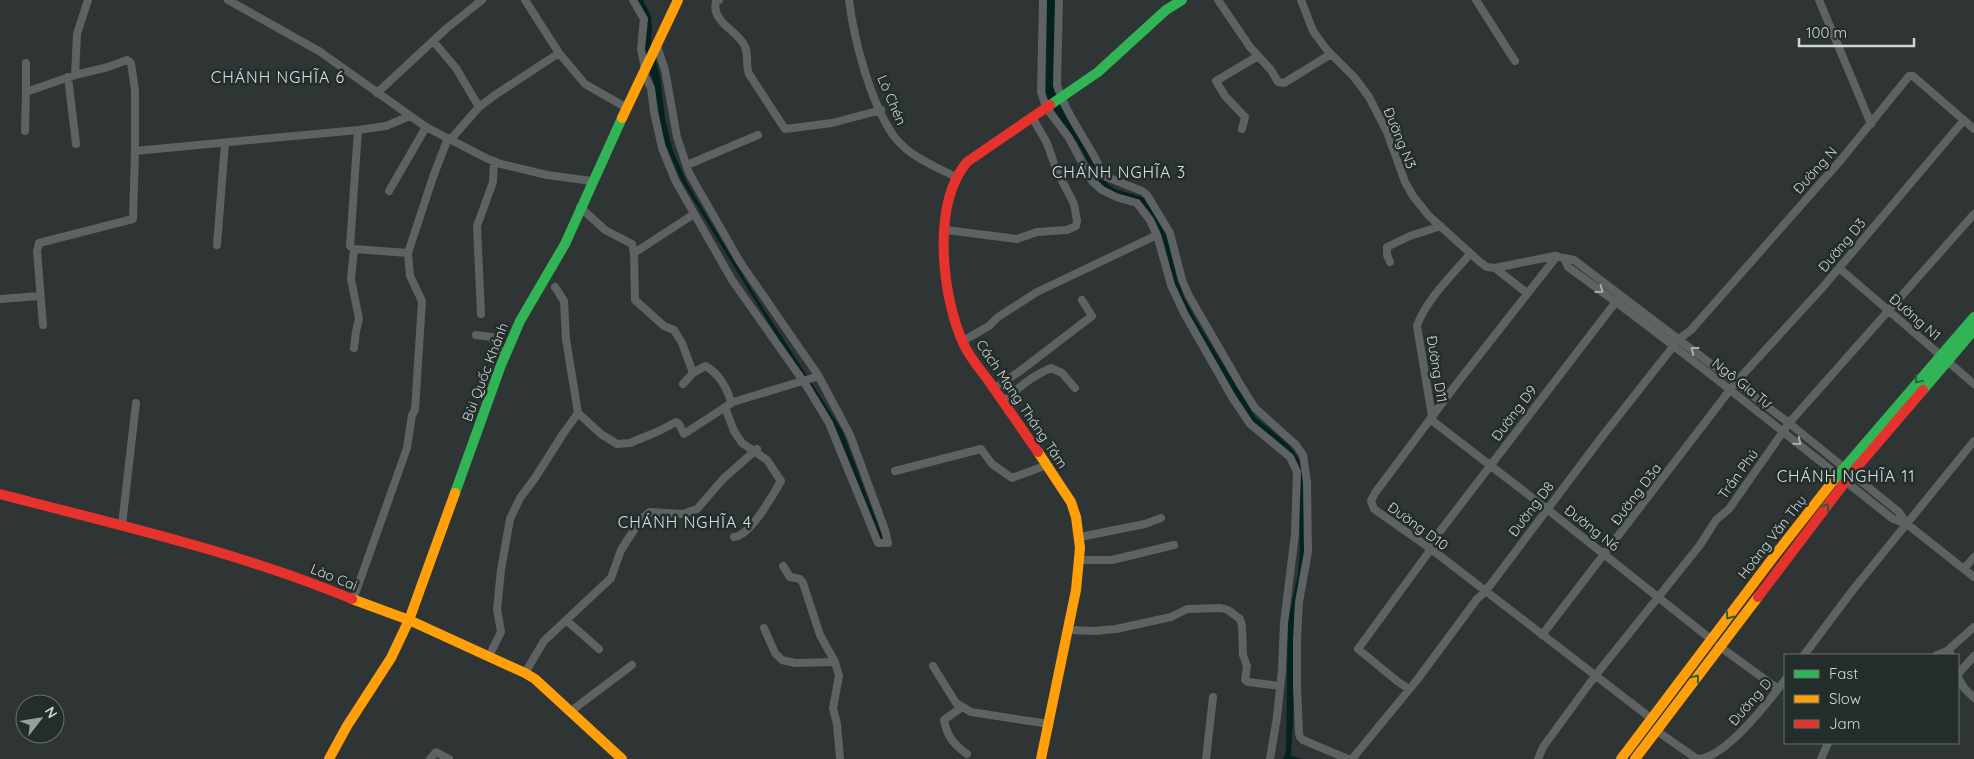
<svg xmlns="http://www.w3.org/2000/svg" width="1974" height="759" font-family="Quicksand,sans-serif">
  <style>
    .water { fill: #042220 }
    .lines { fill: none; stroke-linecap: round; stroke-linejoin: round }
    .street { stroke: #5e6262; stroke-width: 8 }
    .fast { stroke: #30b455; stroke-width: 10 }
    .slow { stroke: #ff9f0a; stroke-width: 10 }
    .jam { stroke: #e5322d; stroke-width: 10 }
    .oneway { stroke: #a7adad }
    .oneway2 { stroke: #28633c }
    .labels { text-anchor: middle; stroke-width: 5; stroke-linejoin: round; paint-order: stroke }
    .street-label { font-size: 14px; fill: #cfd6d5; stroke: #222d2c }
    .quarter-label { font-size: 16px; letter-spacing: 1px; fill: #d3e1e0; stroke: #222d2c }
  </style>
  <rect width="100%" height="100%" fill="#2f3434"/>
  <path class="water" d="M636 0H643L651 16 652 26 651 43 660 77 665 119 673 151 687 183 753 292 842 430 884 541 881 540 840 439 681 180 663 139 653 80 643 55 644 36Z
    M1047 0H1057L1056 91 1107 183 1115 189 1142 197 1151 205 1170 241 1183 295 1195 318 1255 417 1289 445 1303 465 1307 548 1294 622V701L1291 756 1303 759H1283L1286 752 1288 622 1298 574 1300 548 1297 465 1250 421 1177 297 1164 243 1146 209 1102 187 1077 142 1059 119 1046 97Z"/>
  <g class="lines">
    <path class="street" d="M88 0 77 34 75 75 108 67 127 60 131 63 135 90V151L358 130 386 126 410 116
      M228 0 319 51 426 127 488 159 501 164 547 175 592 181
      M525 0 559 53 585 84 627 108
      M633 0 644 19 641 49 645 69
      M719 0 716 1C711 21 734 29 743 43 750 53 745 64 749 74L785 129 832 123 881 110
      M849 0C854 40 870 101 893 135 908 156 934 166 956 177
      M1043 0 1041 92 1046 107 1069 138 1092 181 1102 190 1116 197 1137 203 1150 220 1157 235 1171 285 1184 313 1232 397 1250 424 1290 457 1297 472 1295 534 1284 623 1282 670 1277 717 1270 759
      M1059 0 1057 85C1067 118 1091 145 1104 176L1142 191 1147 195 1170 233 1182 280 1189 296 1240 384 1255 408 1296 445 1303 455 1307 482 1308 552 1299 602 1297 640V687L1299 733 1300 737 1303 740 1348 759
      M1218 0 1250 47 1271 70 1278 82 1284 83 1331 54
      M1301 0 1313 31 1327 50 1354 77 1369 97 1387 132 1405 182 1413 196 1429 216 1480 262 1487 267 1495 268 1554 256 1574 260 1789 423 1899 512 1907 524
      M1476 0 1515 61
      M1819 0 1871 124
      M433 41 456 68 479 107
      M644 74 651 88 654 112 662 148 675 180 732 280 806 385 829 423 878 543H888L885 530 850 435 818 375 740 262 689 173 677 137 665 70 657 46
      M68 77 76 144
      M26 92V63
      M377 93 447 28 482 0
      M1242 129 1245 117 1225 96 1216 81 1258 56
      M358 130 350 246 354 249 408 253
      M25 131 26 92 75 75
      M451 139 479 107 495 95 559 53
      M687 165 758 135
      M389 191 426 127
      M580 207 605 230 632 244 634 253
      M946 230 1017 239 1037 232 1067 230 1076 226 1077 221 1074 204 1056 169 1047 143 1032 117
      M217 245 225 143
      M1557 256 1458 382 1375 493 1371 501 1374 509 1431 549 1652 719
      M1564 258 1568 267C1679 347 1785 434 1893 519L1907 524 1974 577
      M1390 262 1387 255V247L1410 236 1441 226
      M1495 268 1527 293
      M1839 268 1974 384
      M555 287 564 301 566 339 578 413 601 434 617 444 630 443 659 431 676 422 679 424 684 434 733 402 816 377
      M0 299 40 296
      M481 314 477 226 493 182 494 161
      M43 325 37 251 39 243 133 219 135 151
      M476 335 492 337 504 358
      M963 341 989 326 998 317 1037 292 1157 235
      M354 348 356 331 359 319 351 279 354 249
      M693 373 705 366C718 372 728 389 731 403
      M683 384 693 373 682 343 674 330 664 326 635 300 634 253 694 214
      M994 389 1020 371 1092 316 1082 300
      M1003 402C1018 388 1032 376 1051 368L1062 373 1075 388
      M725 407 734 431 742 443 767 460 781 481C773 495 750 536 734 537
      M1432 416 1417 326C1425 301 1453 274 1470 254
      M1430 419 1547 509 1712 640
      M895 471 981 449 992 464 1012 478 1047 465
      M122 525 136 403
      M1080 537 1145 524 1161 518
      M1428 547 1618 299
      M1080 560H1112L1174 545
      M783 566 790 577 800 579 803 583 820 635 835 662 839 676 833 708 837 724 840 759
      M1964 569 1974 557
      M353 600 407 448 412 415 415 410 422 301 410 276 408 253 433 177 448 138
      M566 620 599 649
      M764 628 775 653 782 660 795 663 835 662
      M1069 630 1095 631 1116 629 1171 617 1187 609 1221 608 1228 610 1240 619 1242 626 1243 655 1247 666 1245 680 1248 682 1280 686
      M1542 635 1736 382 1823 287 1964 120
      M1719 646 1778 689
      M1947 651 1974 627
      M1804 655 1852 591 1974 441
      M1937 655 1947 651 1951 655
      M489 656 501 632 497 609 501 570 510 519 520 498 535 478 563 434 578 413
      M933 666 956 703 971 712 1049 724
      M525 673 544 641 611 578 621 550 641 519 650 512 683 514 697 509 723 479 757 449
      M1958 674 1974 656
      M1958 678 1965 689 1974 698
      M1409 689 1397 681 1358 649 1431 549
      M962 707 944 720C947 736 953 744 967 754
      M571 711 632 665
      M1657 731 1697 759C1725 759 1769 701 1785 680
      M430 759 436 752 449 759
      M1206 759 1213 697
      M1352 759 1417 680 1477 599 1485 592 1601 438 1679 339 1691 330 1840 161 1909 76H1913L1974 129
      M1538 759 1543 747 1595 676 1700 545 1716 520 1729 509 1789 423 1974 214
      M1821 759 1828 743"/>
    <path class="fast" d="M1050 105 1098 72 1166 10 1182 0
      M1923 390 1974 330
      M1833 481 1974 317
      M455 493 501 365 520 321 565 244 622 118"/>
    <path class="slow" d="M622 118 678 0
      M1038 452 1071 502 1076 517 1080 548 1076 590 1041 759
      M352 599 409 620 525 673 535 679 622 759
      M329 759 347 726 391 658 409 620 455 493
      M1621 759 1775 555 1833 481
      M1635 759 1758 597"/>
    <path class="jam" d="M1038 452C1021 428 1005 404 988 380 980 369 970 358 964 345 942 298 931 205 967 162L1050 105
      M0 494C118 525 239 552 352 599
      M1758 597 1852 473 1923 390"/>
  </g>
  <defs><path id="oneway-chevron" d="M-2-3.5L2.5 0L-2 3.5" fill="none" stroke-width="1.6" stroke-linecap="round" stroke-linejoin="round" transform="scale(1.25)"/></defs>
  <g class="oneway">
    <use href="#oneway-chevron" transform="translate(1600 290) rotate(36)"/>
    <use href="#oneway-chevron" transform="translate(1694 350) rotate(-142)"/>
    <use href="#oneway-chevron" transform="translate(1798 442) rotate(39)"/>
  </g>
  <g class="oneway2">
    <use href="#oneway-chevron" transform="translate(1918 380) rotate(130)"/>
    <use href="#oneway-chevron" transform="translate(1826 507) rotate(-52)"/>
    <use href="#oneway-chevron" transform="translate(1729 616) rotate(126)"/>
    <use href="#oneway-chevron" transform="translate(1696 678) rotate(-53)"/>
  </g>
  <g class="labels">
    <g class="street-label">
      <text transform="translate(892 100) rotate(67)" y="5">Lò Chén</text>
      <text transform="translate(1400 138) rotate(68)" y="5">Đường N3</text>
      <text transform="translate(1815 170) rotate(-48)" y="5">Đường N</text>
      <text transform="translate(1842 245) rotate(-50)" y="5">Đường D3</text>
      <text transform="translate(1915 317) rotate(41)" y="5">Đường N1</text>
      <text transform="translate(1437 369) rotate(81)" y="5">Đường D11</text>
      <text transform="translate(485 372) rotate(-69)" y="5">Bùi Quốc Khánh</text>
      <text transform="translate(1742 383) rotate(38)" y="5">Ngô Gia Tự</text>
      <text transform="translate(1022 404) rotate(56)" y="5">Cách Mạng Tháng Tám</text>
      <text transform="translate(1514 413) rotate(-53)" y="5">Đường D9</text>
      <text transform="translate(1738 474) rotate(-54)" y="5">Trần Phú</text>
      <text transform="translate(1636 494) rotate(-53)" y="5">Đường D3a</text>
      <text transform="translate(1531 509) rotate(-53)" y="5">Đường D8</text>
      <text transform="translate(1418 526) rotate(36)" y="5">Đường D10</text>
      <text transform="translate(1592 528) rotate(38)" y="5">Đường N6</text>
      <text transform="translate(1772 537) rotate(-52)" y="5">Hoàng Văn Thụ</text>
      <text transform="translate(334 577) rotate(22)" y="5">Lào Cai</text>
      <text transform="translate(1750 702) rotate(-49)" y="5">Đường D</text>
    </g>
    <g class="quarter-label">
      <text x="278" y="83">CHÁNH NGHĨA 6</text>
      <text x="1119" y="178">CHÁNH NGHĨA 3</text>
      <text x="1846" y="482">CHÁNH NGHĨA 11</text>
      <text x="685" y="528">CHÁNH NGHĨA 4</text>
    </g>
  </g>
  <rect x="1784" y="654" width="175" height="90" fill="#222d2c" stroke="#677170"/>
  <rect x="1794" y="670" width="25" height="8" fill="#30b455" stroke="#677170"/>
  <text x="1829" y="679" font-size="15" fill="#cfd6d5">Fast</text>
  <rect x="1794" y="695" width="25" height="8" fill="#ff9f0a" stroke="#677170"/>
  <text x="1829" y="704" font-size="15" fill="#cfd6d5">Slow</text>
  <rect x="1794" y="720" width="25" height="8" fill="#e5322d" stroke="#677170"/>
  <text x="1829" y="729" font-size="15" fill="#cfd6d5">Jam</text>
  <g transform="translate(40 719) rotate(59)"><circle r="24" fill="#222d2c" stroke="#677170"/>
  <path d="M0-4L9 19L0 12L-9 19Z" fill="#979d9d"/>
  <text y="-8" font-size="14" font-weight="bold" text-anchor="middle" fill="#cfd6d5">N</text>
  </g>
  <path d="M1799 38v8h115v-8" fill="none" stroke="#cfd6d5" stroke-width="2.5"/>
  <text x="1806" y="38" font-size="15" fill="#cfd6d5" stroke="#222d2c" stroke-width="4" paint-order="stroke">100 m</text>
</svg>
